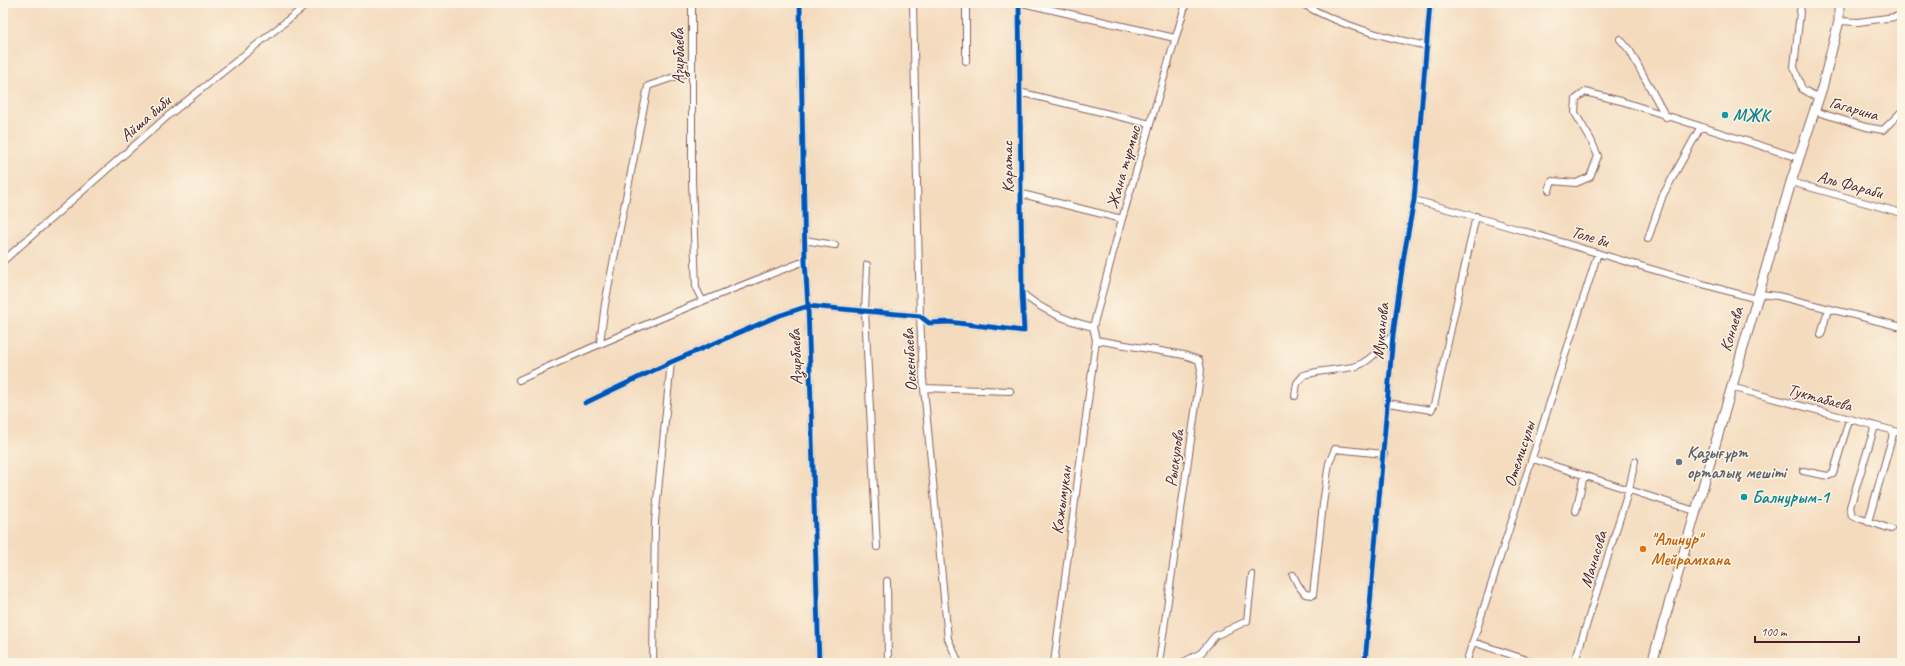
<svg xmlns="http://www.w3.org/2000/svg" width="1905" height="666" font-family="Caveat,sans-serif">
  <style>
    .lines { fill: none; stroke-linecap: round; stroke-linejoin: round }
    .street-casing { stroke: #86615e; stroke-width: 8 }
    .secondary-casing { stroke: #86615e; stroke-width: 11 }
    .street { stroke: #fff; stroke-width: 6 }
    .secondary { stroke: #fff; stroke-width: 9 }
    .cycleway-casing { stroke: #fcf5e5; stroke-width: 8 }
    .cycleway { stroke: #0057b8; stroke-width: 5 }
    .culture-dot { fill: #0f9aa8; stroke: #fcf5e5; stroke-width: 1.5 }
    .worship-dot { fill: #6b7280; stroke: #fcf5e5; stroke-width: 1.5 }
    .food-dot { fill: #e8710a; stroke: #fcf5e5; stroke-width: 1.5 }
    .labels { text-anchor: middle; stroke-width: 3; stroke-linejoin: round; paint-order: stroke }
    .street-label { font-size: 17px; fill: #4a1f2b; stroke: #fcf5e5 }
    .culture-label { font-size: 17px; font-weight: bold; fill: #0d838f; stroke: #fcf5e5; text-anchor: start }
    .worship-label { font-size: 17px; font-weight: bold; fill: #5b616d; stroke: #fcf5e5; text-anchor: start }
    .food-label { font-size: 17px; font-weight: bold; fill: #c56008; stroke: #fcf5e5; text-anchor: start }
  </style>
  <rect width="100%" height="100%" fill="#fcf5e5"/>
  <filter id="ink" filterUnits="userSpaceOnUse"><feTurbulence type="fractalNoise" baseFrequency=".025" numOctaves="2"/><feDisplacementMap in="SourceGraphic" scale="8" xChannelSelector="R" yChannelSelector="G"/><feConvolveMatrix kernelMatrix="1 2 1 2 8 2 1 2 1" color-interpolation-filters="sRGB"/></filter>
  <filter id="wash" filterUnits="userSpaceOnUse"><feTurbulence type="fractalNoise" baseFrequency=".012" numOctaves="4" result="noise"/><feDisplacementMap in="SourceGraphic" scale="16" xChannelSelector="R" yChannelSelector="G"/><feGaussianBlur stdDeviation="0.9" result="paint"/><feColorMatrix in="noise" values="0 0 0 0 0 0 0 0 0 0 0 0 0 0 0 0 0 1.4 0 .05"/><feComposite in="paint" operator="in"/></filter>
  <g filter="url(#wash)">
    <rect width="100%" height="100%" fill="#f4dbbe"/>
  </g>
  <g filter="url(#ink)">
    <g class="lines">
      <defs>
        <path id="street" d="M692 3V180L696 288 702 300
          M800 3 805 261 808 306 819 663
          M913 3 920 316 923 378 948 639 959 663
          M1022 3 1175 38
          M1301 3C1340 26 1384 37 1427 46
          M1801 3 1794 67 1802 89 1819 98
          M1839 21 1858 22 1902 16
          M1620 39 1630 51 1666 117
          M966 61V3
          M1019 92 1150 124
          M1814 111 1866 127 1883 130 1902 111
          M1791 182 1902 213
          M1549 190 1552 181 1576 183 1590 177 1598 156 1591 140 1575 113 1576 99 1585 92 1621 101 1799 158
          M1022 194 1122 219
          M1414 200C1529 230 1642 269 1757 299
          M1648 239 1663 195 1700 128
          M804 240 835 245
          M3 261 169 115 309 3
          M867 265 865 311 877 547
          M1022 293C1041 310 1068 321 1093 327
          M1759 294 1778 296 1902 327
          M1821 335 1828 309
          M1096 340 1184 355 1199 360 1201 370 1159 663
          M600 343 605 304 648 86 692 71
          M519 380C613 337 708 298 805 261
          M1731 387 1902 433
          M924 388 1010 391
          M1295 396 1297 383 1304 375C1321 370 1336 370 1353 367 1368 364 1383 346 1393 335
          M585 403 671 362 778 316 808 306 920 316 929 323 949 322 1024 331 1022 293 1019 3
          M1388 403 1431 410 1434 405 1476 216
          M1875 426 1850 507 1852 516 1891 529
          M1533 459 1695 511
          M1803 471 1828 476 1833 474 1849 420
          M1576 511 1584 475
          M1868 522 1894 431
          M1293 575 1298 585 1305 594 1313 595 1323 504 1329 463 1335 449 1384 454
          M887 581 888 663
          M1473 642 1536 663
          M653 663 655 521 671 362
          M1054 663 1096 340 1093 327 1122 219 1186 3
          M1182 663 1201 653 1215 636 1247 621 1252 575
          M1365 663 1393 335 1404 255 1414 200 1430 3
          M1466 663 1598 253
          M1573 663 1576 658 1629 489 1635 461"/>
        <path id="secondary" d="M1652 663 1791 182 1822 88 1839 21V3"/>
      </defs>
      <use href="#street" class="street-casing"/>
      <use href="#secondary" class="secondary-casing"/>
      <use href="#street" class="street"/>
      <use href="#secondary" class="secondary"/>
      <defs>
        <path id="cycleway" d="M800 3 805 261 808 306 819 663
          M585 403 671 362 778 316 808 306 920 316 929 323 949 322 1024 331 1022 293 1019 3
          M1365 663 1393 335 1404 255 1414 200 1430 3"/>
      </defs>
      <use href="#cycleway" class="cycleway-casing"/>
      <use href="#cycleway" class="cycleway"/>
    </g>
  </g>
  <g class="culture-dot">
    <circle cx="1725" cy="115" r="4"/>
    <circle cx="1744" cy="497" r="4"/>
  </g>
  <circle class="worship-dot" cx="1679" cy="462" r="4"/>
  <circle class="food-dot" cx="1643" cy="549" r="4"/>
  <g class="labels">
    <g class="street-label">
      <text transform="translate(678 56) rotate(-90)" y="6">Азирбаева</text>
      <text transform="translate(1854 108) rotate(16)" y="6">Гагарина</text>
      <text transform="translate(145 118) rotate(-41)" y="6">Айша биби</text>
      <text transform="translate(1007 167) rotate(-91)" y="6">Каратас</text>
      <text transform="translate(1123 167) rotate(-74)" y="6">Жана турмыс</text>
      <text transform="translate(1850 184) rotate(15)" y="6">Аль Фараби</text>
      <text transform="translate(1590 236) rotate(17)" y="6">Толе би</text>
      <text transform="translate(1731 329) rotate(-73)" y="6">Конаева</text>
      <text transform="translate(1380 331) rotate(-84)" y="6">Муканова</text>
      <text transform="translate(795 357) rotate(-92)" y="6">Азирбаева</text>
      <text transform="translate(909 360) rotate(-93)" y="6">Оскенбаева</text>
      <text transform="translate(1820 397) rotate(15)" y="6">Туктабаева</text>
      <text transform="translate(1519 454) rotate(-72)" y="6">Отемисулы</text>
      <text transform="translate(1174 458) rotate(-82)" y="6">Рыскулова</text>
      <text transform="translate(1061 500) rotate(-82)" y="6">Кажымукан</text>
      <text transform="translate(1593 559) rotate(-73)" y="6">Манасова</text>
    </g>
    <g class="culture-label">
      <text x="1733" y="121">МЖК</text>
      <text x="1752" y="503">Балнурым-1</text>
    </g>
    <g class="worship-label">
      <text x="1687" y="458">Қазығұрт<tspan x="1687" dy="20">орталық мешіті</tspan></text>
    </g>
    <g class="food-label">
      <text x="1651" y="545">"Алинур"<tspan x="1651" dy="20">Мейрамхана</tspan></text>
    </g>
  </g>
  <rect width="1905" height="666" fill="none" stroke="#fcf5e5" stroke-width="16"/>
  <path d="M1755 636v6h104v-6" fill="none" stroke="#4a1f2b" stroke-width="2"/>
  <text x="1761" y="636" font-size="12" fill="#4a1f2b" stroke="#fcf5e5" stroke-width="3" paint-order="stroke">100 m</text>
</svg>
